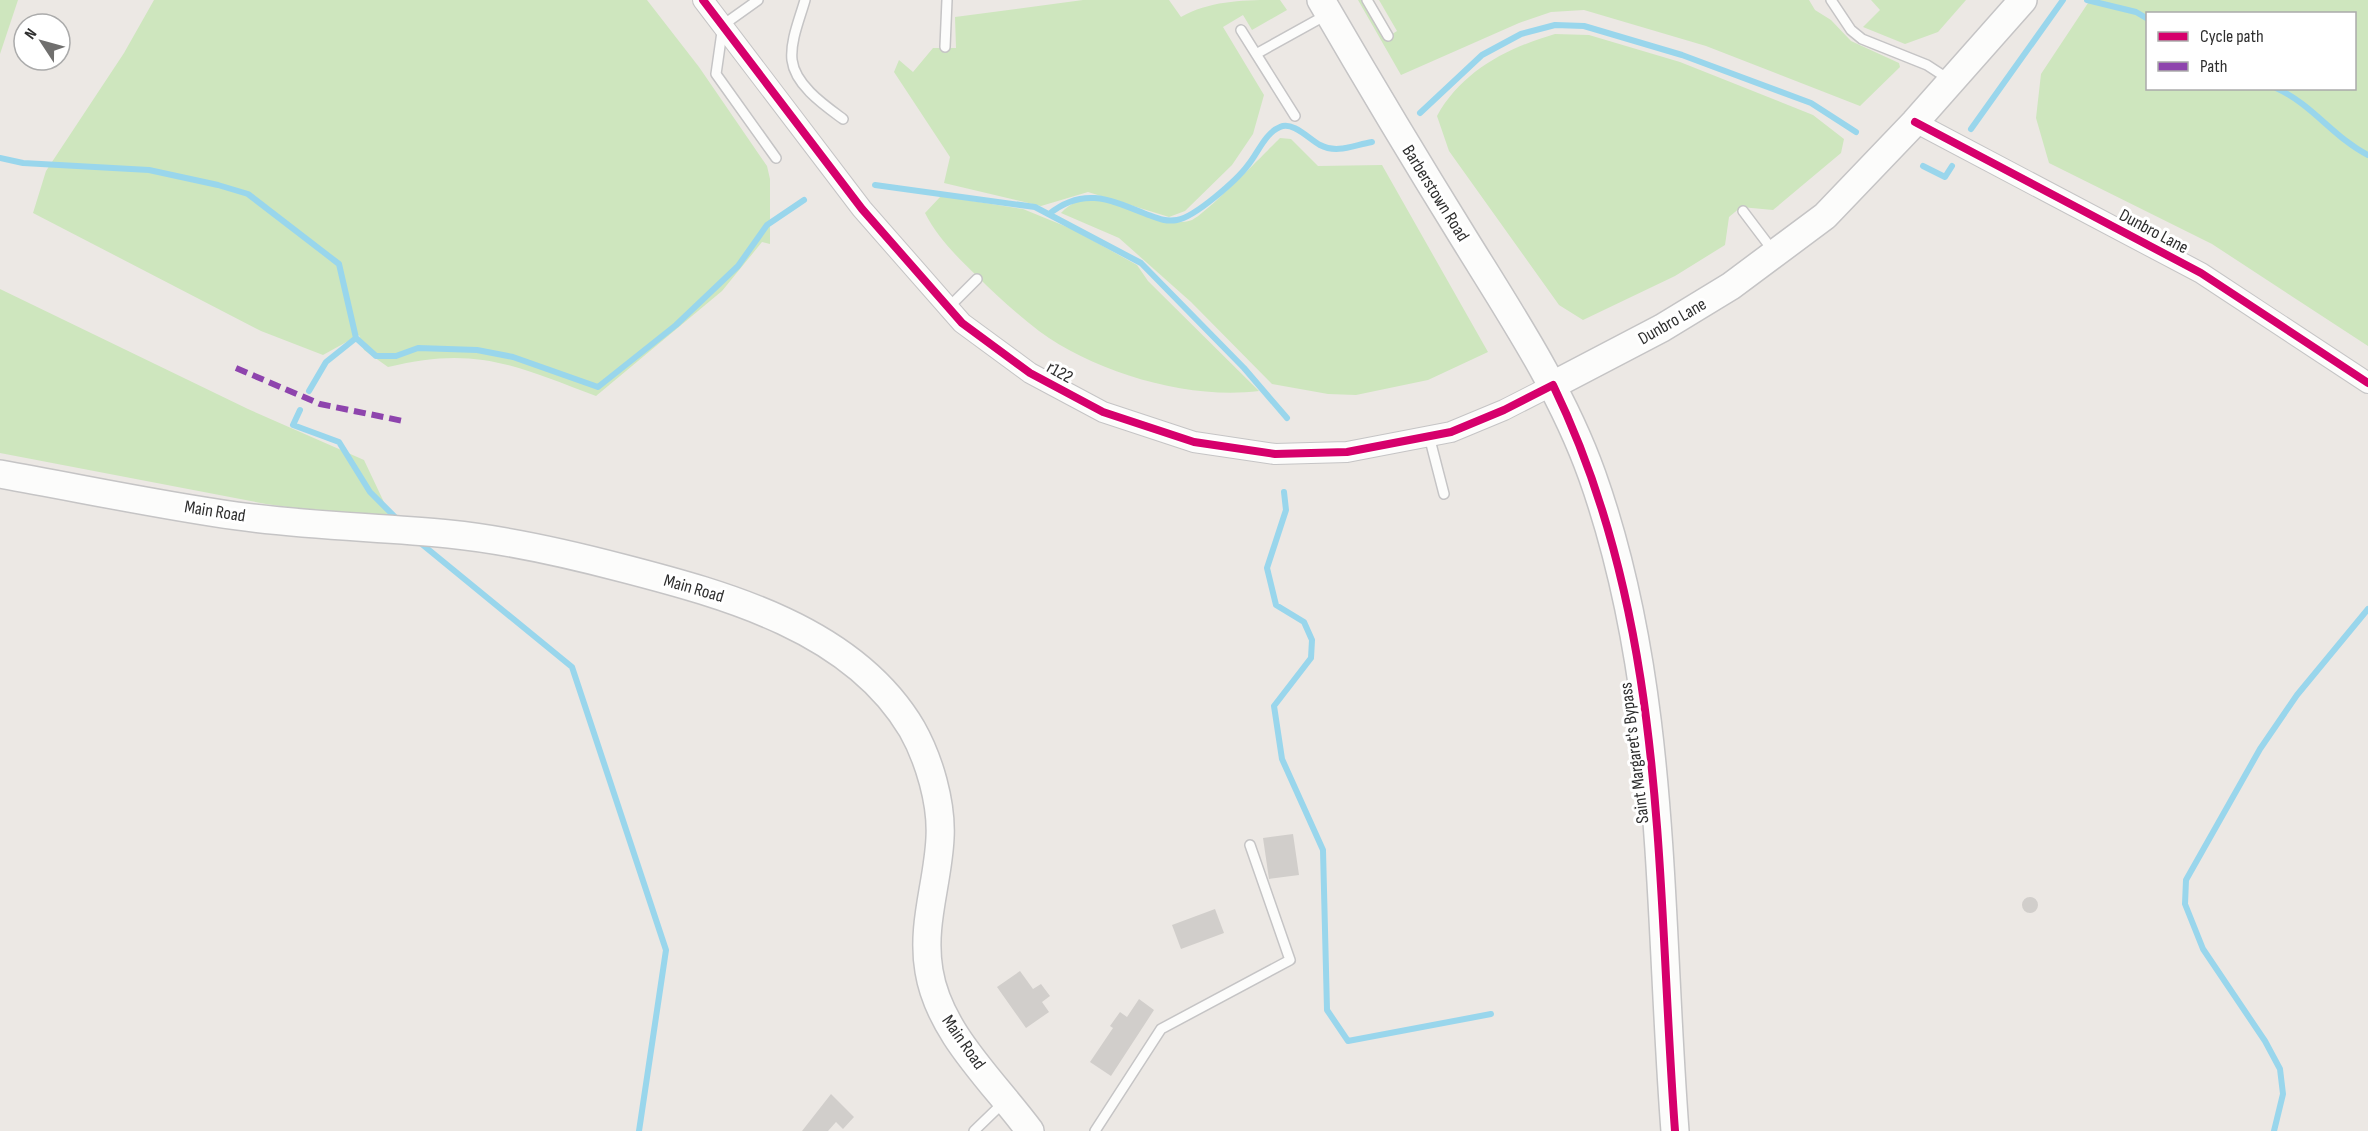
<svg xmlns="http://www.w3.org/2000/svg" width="2368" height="1131" font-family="'Sofia Sans Condensed',sans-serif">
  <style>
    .green { fill: #cee6be; fill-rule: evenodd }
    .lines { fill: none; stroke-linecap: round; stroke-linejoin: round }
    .stream { stroke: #99d6ec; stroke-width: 6 }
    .building { fill: #d1cecb }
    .lane-casing { stroke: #c5c4c5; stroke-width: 12 }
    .street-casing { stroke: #c5c4c5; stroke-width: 22 }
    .secondary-casing { stroke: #c5c4c5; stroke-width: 30 }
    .lane { stroke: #fcfcfb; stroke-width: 9 }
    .street { stroke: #fcfcfb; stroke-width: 20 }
    .secondary { stroke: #fcfcfb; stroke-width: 27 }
    .quiet { stroke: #8e44ad; stroke-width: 6; stroke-dasharray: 12 6; stroke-linecap: butt }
    .cycleway-casing { stroke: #fff; stroke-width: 11 }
    .cycleway { stroke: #d6006c; stroke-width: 8 }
    .labels { text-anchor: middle; stroke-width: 6; stroke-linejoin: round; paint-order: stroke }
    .street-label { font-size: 18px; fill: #2e2e2e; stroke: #fff }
  </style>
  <rect width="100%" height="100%" fill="#ece8e4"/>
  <path class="green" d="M0 0H18L0 54Z
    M154 0H647L699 67 767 166 770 179V244L762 242 722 291 596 396C516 366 476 345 388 367L364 350 359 335 323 355 261 331 33 213 46 171 124 53Z
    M1083 0H1169L1181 17C1211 0 1246 0 1280 0L1287 10 1252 30 1243 15 1223 27 1264 95 1253 134 1232 165 1185 211 1169 217 1088 192 1041 206 944 183 950 157 894 72 899 60 913 72 933 48H956L955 17Z
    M1358 0H1364L1386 38 1397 31 1379 0H1809L1815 10 1831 20 1851 41 1899 63 1900 67 1860 106 1706 46 1584 10 1551 12 1519 23 1401 75Z
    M1871 0H1966L1938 32 1905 44 1863 27 1880 10Z
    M2090 0H2368V346L2212 244 2049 163 2036 118 2041 74ZM2148 14H2354V88H2148Z
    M1555 34 1589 35 1680 62 1813 115 1844 139 1841 153 1773 210 1741 207 1729 217 1725 245 1675 276 1583 320 1559 305 1449 151 1437 116C1462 71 1507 48 1555 34Z
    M1280 138 1291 139 1318 166 1382 165 1488 352 1428 380 1356 395 1328 394 1272 384 1191 302 1119 238 1061 213C1097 174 1151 234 1192 220 1205 215 1266 152 1280 138Z
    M941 196 1023 209 1072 229 1137 265 1148 281 1259 391C1189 400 1096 373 1039 331 1017 314 996 295 977 276 958 258 937 237 925 213Z
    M0 289 248 409 364 460 391 517H360L266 504 0 453Z"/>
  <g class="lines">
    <path class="stream" d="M2087 0 2136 12 2148 19
      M2276 88C2312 104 2334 138 2368 155
      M1420 113 1482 55 1521 34 1555 25 1584 26 1682 55 1811 103 1856 132
      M1971 129 2063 0
      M0 158 23 163 149 170 218 185 248 194 339 264 356 338 376 356H396L418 348 477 350 513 357 598 387 676 325 738 266 767 225 804 200
      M1923 166 1945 177 1952 166
      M875 185 1035 207 1141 263 1244 368 1287 418
      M1049 214C1083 187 1109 199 1146 214 1157 218 1165 222 1177 220 1195 217 1237 180 1248 165 1258 153 1265 133 1280 127 1293 121 1309 139 1320 145 1337 154 1354 145 1372 142
      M309 391 326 362 356 338
      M300 410 293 425 339 442 370 492 398 520
      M1284 492 1286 510 1267 568 1276 605 1304 622 1312 640 1311 658 1274 706 1282 759 1323 850 1327 1010 1348 1041 1491 1014
      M418 541 572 667 666 950 639 1131
      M2274 1131 2283 1094 2280 1069 2265 1041 2203 949 2185 904 2186 880 2260 749 2297 695 2368 609"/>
  </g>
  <path class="building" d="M1293 834 1299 875 1269 879 1263 838Z
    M2022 905a8 8 0 1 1 16 0a8 8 0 1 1-16 0Z
    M1215 909 1224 933 1181 949 1172 925Z
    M1020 971 1033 989 1041 984 1050 996 1042 1002 1049 1012 1026 1028 997 987Z
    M1139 999 1154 1010 1111 1076 1090 1062 1113 1028 1110 1026 1120 1012 1127 1017Z
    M831 1094 854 1117 843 1129 836 1122 828 1131H802Z"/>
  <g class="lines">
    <defs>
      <path id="lane" d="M758 0 723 25 716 74 776 158
        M805 0C800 18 790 41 792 60 795 85 824 105 843 119
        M1367 0 1388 36
        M1831 0 1851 30 1862 39 1927 65 1950 80
        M1241 30 1295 116
        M945 47 947 0
        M1256 54 1328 14
        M1743 211 1774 252
        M948 308 977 279
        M1429 436 1444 494
        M974 1131 1005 1101
        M1095 1131 1161 1029 1290 960 1250 845"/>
      <path id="street" d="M703 0 862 209 962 323 1030 373 1103 412 1194 442 1275 454 1347 452 1451 432 1504 410 1553 385
        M1915 122 2201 273 2368 383"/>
      <path id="secondary" d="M1321 0C1368 81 1416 161 1465 240 1512 316 1562 391 1592 475 1667 686 1658 911 1675 1131
        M1553 385 1662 328 1731 286 1825 216 1915 122 2023 0
        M0 474C79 488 158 505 237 516 307 526 378 527 449 534 508 540 565 553 622 568 726 595 853 629 912 729 929 759 942 803 940 838 938 883 921 925 929 971 939 1033 994 1082 1030 1131"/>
    </defs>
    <use href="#lane" class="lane-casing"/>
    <use href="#street" class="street-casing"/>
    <use href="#secondary" class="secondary-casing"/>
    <use href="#lane" class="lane"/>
    <use href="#street" class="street"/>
    <use href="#secondary" class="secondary"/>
    <path class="quiet" d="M236 368 320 404 403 421"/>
    <defs>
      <path id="cycleway" d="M703 0 862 209 962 323 1030 373 1103 412 1194 442 1275 454 1347 452 1451 432 1504 410 1553 385C1668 622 1656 875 1675 1131
        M1915 122 2201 273 2368 383"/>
    </defs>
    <use href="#cycleway" class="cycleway-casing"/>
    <use href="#cycleway" class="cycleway"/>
  </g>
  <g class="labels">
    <g class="street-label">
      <text transform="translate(1436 193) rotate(58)" y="6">Barberstown Road</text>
      <text transform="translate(2154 231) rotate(28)" y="6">Dunbro Lane</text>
      <text transform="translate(1672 321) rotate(-30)" y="6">Dunbro Lane</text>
      <text transform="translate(1060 372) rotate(29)" y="6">r122</text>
      <text transform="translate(215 511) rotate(9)" y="6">Main Road</text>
      <text transform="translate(694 588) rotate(16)" y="6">Main Road</text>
      <text transform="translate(1634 753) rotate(-97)" y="6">Saint Margaret's Bypass</text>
      <text transform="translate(964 1042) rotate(55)" y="6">Main Road</text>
    </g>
  </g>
  <rect x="2146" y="12" width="210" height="78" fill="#ffffff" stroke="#ababab" stroke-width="1.5"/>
  <rect x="2158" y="32" width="30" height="9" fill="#d6006c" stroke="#ababab" stroke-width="1.5"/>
  <text x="2200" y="42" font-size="18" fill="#2e2e2e">Cycle path</text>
  <rect x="2158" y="62" width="30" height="9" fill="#8e44ad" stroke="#ababab" stroke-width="1.5"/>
  <text x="2200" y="72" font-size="18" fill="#2e2e2e">Path</text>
  <g transform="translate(42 42) rotate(306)"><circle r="28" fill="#ffffff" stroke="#ababab" stroke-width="1.5"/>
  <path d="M0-4.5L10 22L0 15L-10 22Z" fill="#706f6e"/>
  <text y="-9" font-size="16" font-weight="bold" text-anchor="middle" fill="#2e2e2e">N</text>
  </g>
</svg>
